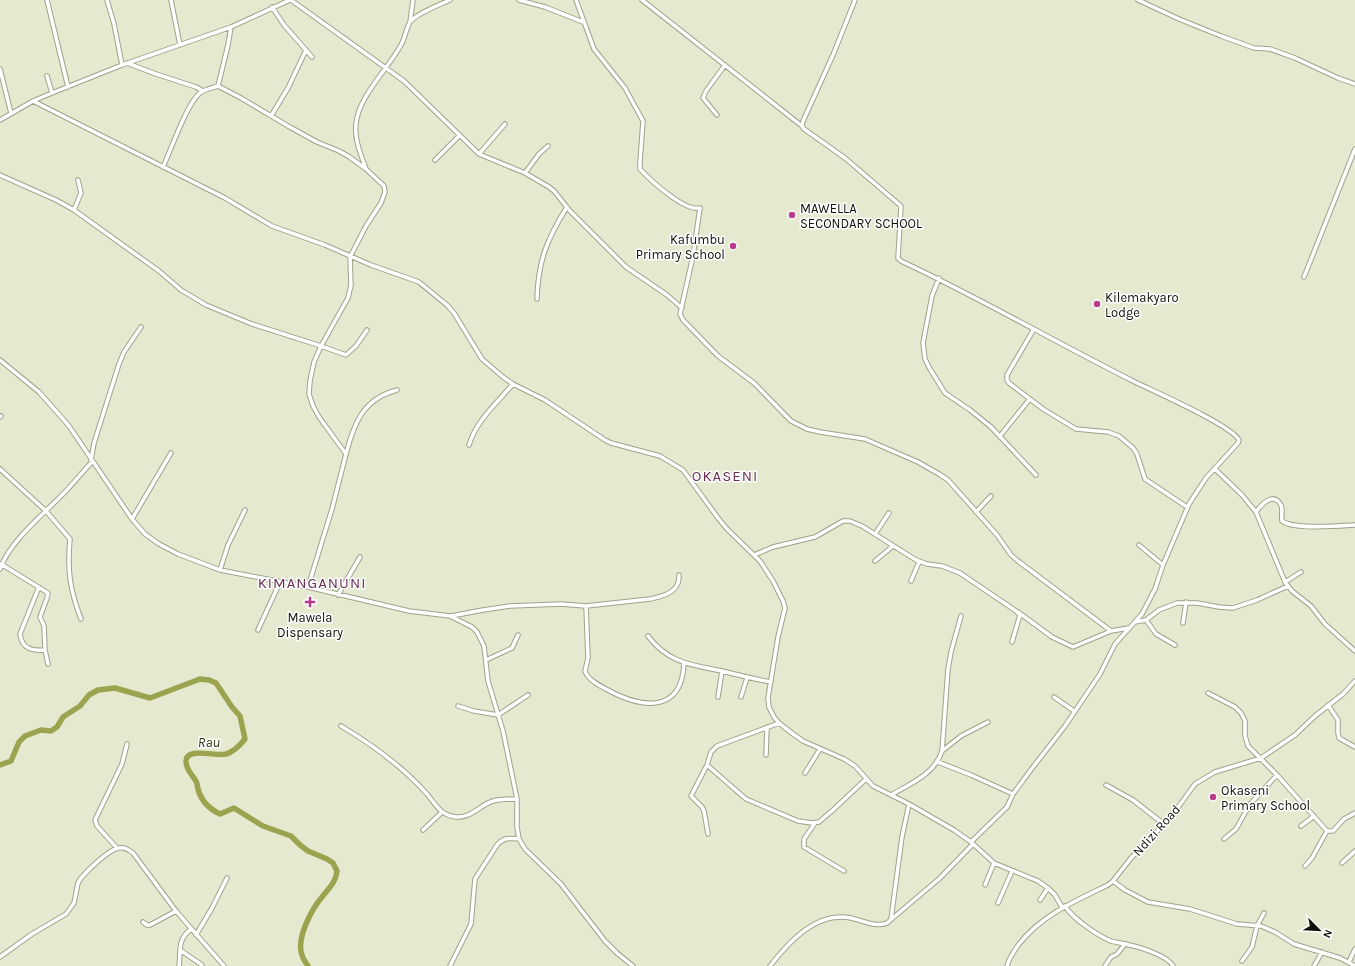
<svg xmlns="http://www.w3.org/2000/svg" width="1355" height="966" font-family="Karla,sans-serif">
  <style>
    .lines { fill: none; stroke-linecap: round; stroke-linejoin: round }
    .river { stroke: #9ba34f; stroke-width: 5.5 }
    .minor-casing { stroke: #9fa28a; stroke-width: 5.5 }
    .minor { stroke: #fff; stroke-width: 3.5 }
    .poi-dot { fill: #b83c8d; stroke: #fff; stroke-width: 1.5 }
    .labels { text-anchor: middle; stroke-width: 3; stroke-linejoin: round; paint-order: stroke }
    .poi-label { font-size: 13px; fill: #101108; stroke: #fff; text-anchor: start }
    .street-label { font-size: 13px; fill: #101108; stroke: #fff }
    .water-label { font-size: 14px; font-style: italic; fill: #323611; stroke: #fff }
    .quarter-label { font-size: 15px; letter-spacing: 1px; fill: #6b2e54; stroke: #fff }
  </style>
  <rect width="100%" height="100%" fill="#e5e9cf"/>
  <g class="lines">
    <path class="river" d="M0 765 11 761 19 742 25 736 41 730 51 731 57 727 63 717 80 706 89 695 98 690 115 688 150 698 200 679 209 680 216 683 232 707 240 716 245 739C241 744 233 752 226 754 217 757 185 746 186 762 187 773 195 776 197 784 199 798 207 808 220 814L234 808 263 826 291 836 300 845 308 851 327 859 333 863 337 871C336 882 329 888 322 897 311 910 296 939 302 955 303 959 306 963 308 966"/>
    <defs>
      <path id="minor" d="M47 0 68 87
        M107 0 114 24 122 65
        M171 0 180 45
        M291 0 404 81 479 154 525 173 549 187 554 191 570 211 626 267 667 295 682 308
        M519 0 545 7 583 22
        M576 0 594 49 625 88 643 121 640 162V169C650 180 685 212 700 208L693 256 680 314 683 320 718 356 754 383 791 421 807 429 820 432 865 439 918 462 939 474 948 480 997 535 1011 555 1018 561 1111 631 1129 628
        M642 0 802 126
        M855 0 833 55 803 121 802 126 804 129 845 158 901 206 898 258 901 261C980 298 1055 342 1133 381 1153 391 1231 425 1239 440L1238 443 1206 478 1189 504 1163 565 1155 589 1142 614 1115 644 1100 674 1065 726 1033 767 1013 794 1007 807 971 842
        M1138 0 1179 19 1221 36 1254 48 1270 49 1295 58 1338 78 1355 84
        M272 7 284 25 312 57
        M410 22 413 0
        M127 63 156 74 196 87 203 91
        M0 69 11 113
        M47 76 52 93
        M218 86 228 45 231 27
        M33 101 225 198 272 226 325 245 371 265 419 282 447 305 454 313 482 359 503 377 513 384 545 400 605 440 611 443 660 456 683 470 718 518 727 529 760 561 773 581 783 601 785 608 778 637 768 698 769 707 774 717 779 723 793 734 803 741 844 759 855 766 873 786 909 804 954 830 971 842 994 863 1038 881 1048 888 1055 895 1062 907
        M717 115 703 98 706 91 725 65
        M271 116 288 88 306 50
        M0 120 33 101 52 93 122 65 231 27 290 0
        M479 154 505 124
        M435 160 460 135
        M163 167C171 150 187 103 200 93 205 89 212 88 218 86L241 98 288 126 317 142 339 151 348 156 366 169 384 186 385 192 381 203 366 226 350 257 351 285 348 298 321 346 314 362 310 381 309 394 313 406 319 417 346 454 332 509 308 587
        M366 169C361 155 354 139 356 124 358 97 388 69 401 45 405 38 406 29 410 22 417 13 439 5 450 0
        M525 173 539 154 548 146
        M0 175 56 200 74 210 159 271 181 290 206 305 252 324 321 346 346 355 356 346 367 330
        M74 210 81 193 78 180
        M1304 277 1355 149
        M939 278 932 296 923 343 925 359 930 369 945 393 970 410 991 427 1036 475
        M537 299C538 261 547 239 567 207
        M1034 329 1007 375V380L1009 383 1043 409 1076 429 1108 432 1119 436 1133 448 1137 454 1145 479 1187 507
        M0 360 39 392 56 411 69 426 132 519 145 534 159 544 178 554 220 570 308 587 409 611 450 616 472 627 477 632 484 646 488 681 503 731 517 799V827L519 839 525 849 561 884 605 941 618 954 633 966
        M0 417 1 416
        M1000 436 1029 400
        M469 445C476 421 497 403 513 384
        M346 454C354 423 363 399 397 390
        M91 460 94 443 119 364 124 352 141 327
        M0 469 46 511 70 539C67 571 70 590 81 619
        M1215 469 1242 495 1256 512 1285 582 1292 591 1311 606 1325 624 1355 651
        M976 512 991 496
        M1256 512C1261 505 1273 491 1281 505 1283 509 1281 516 1282 521 1294 530 1339 526 1355 525
        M132 519 171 453
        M875 534 889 513
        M1139 545 1163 565
        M754 555 773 547 815 537 843 521H850L862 526 916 560 927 564 942 566 960 573 1016 611 1020 615 1012 642
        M875 561 893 546
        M1 564 48 593 47 598 40 617 44 626 45 650 48 664
        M0 569C9 543 40 517 59 498 71 487 81 473 92 462
        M220 570 228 545 245 510
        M911 581 919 562
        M1285 582 1301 572
        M39 587 20 634C22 649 32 651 45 650
        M338 595 360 557
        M586 606 588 658 585 671C588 680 599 685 606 689 640 708 682 715 684 663
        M1018 612 1052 637 1073 647 1111 631
        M451 616 483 610 510 606 561 604 586 606 650 599C659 597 673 594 677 585 679 582 679 578 679 575
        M1146 620 1156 634 1175 645
        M1135 622 1146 620 1159 610 1177 603H1197L1219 607 1233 608 1257 600 1288 586
        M1183 623 1186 602
        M258 630 280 582
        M648 636C668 663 692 665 722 671 738 675 754 679 771 682
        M486 660 512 648 518 635
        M1208 693 1235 707 1241 713 1245 721V736L1248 746 1277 775 1327 831H1333L1344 819 1355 813
        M718 697 722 671
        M741 697 747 678
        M1054 697 1074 711
        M1328 705 1338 720V733L1339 738 1355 747
        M458 706 474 711 498 715 528 695
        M341 726C373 745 402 766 427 794 436 805 441 816 457 817 471 818 480 805 493 801 500 799 510 799 517 799
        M942 751 961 736 988 722
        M766 755 767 728
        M938 762 971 775 1013 794
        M707 765 746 799 798 821 812 823 819 822 833 810 866 779
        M805 773 820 749
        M1106 785 1133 800 1165 825
        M891 795C910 784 935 774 942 751L948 669 951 652 961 616
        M815 823 804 839V847L844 871
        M1301 826 1314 816
        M423 830 441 813
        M708 834 704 811 702 807 691 796 707 765 711 752 717 746 779 723
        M1224 839 1236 829 1245 813 1251 803 1277 775
        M117 848 97 826 95 820 122 764 127 744
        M1342 863 1355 851
        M1305 866 1312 858 1327 831
        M1113 881 1125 890 1148 902 1190 909 1237 924 1261 926 1275 932 1294 944 1340 958 1355 966
        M985 885 994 863
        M1040 900 1048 888
        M998 903 1012 871
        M1065 906C1072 918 1098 936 1111 941 1117 943 1123 943 1129 945 1140 947 1168 956 1173 966
        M891 919 902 837 909 804
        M143 922 147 925H150L176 911
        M196 935 212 908 227 878
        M180 950 202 965
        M0 957 32 934 66 914 74 903 78 883 81 878C88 870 109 849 119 848 125 847 129 850 133 853L176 911 224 966
        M1242 961 1252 947 1257 926 1264 913
        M1349 962 1355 949
        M179 966C181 950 177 940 191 929
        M450 966 471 924 475 879 497 845C504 837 509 838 519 839
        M770 966C789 942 816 911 851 918 861 920 877 928 887 923L940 878 973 844
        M1007 966C1009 958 1014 951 1019 944 1042 915 1075 901 1108 885L1113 881 1131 858 1148 840 1168 821 1195 784 1215 772 1261 758 1295 735 1315 716 1343 694 1355 681
        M1105 966 1111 957 1117 954 1125 944
        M1314 966 1322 952"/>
    </defs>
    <use href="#minor" class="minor-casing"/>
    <use href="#minor" class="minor"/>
  </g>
  <g class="poi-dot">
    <circle cx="792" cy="215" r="4"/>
    <circle cx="733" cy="246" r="4"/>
    <circle cx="1097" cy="304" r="4"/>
    <path d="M308 596h4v4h4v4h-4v4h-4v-4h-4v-4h4z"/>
    <circle cx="1213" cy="797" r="4"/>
  </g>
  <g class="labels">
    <g class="poi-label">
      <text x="800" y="213">MAWELLA<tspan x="800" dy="15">SECONDARY SCHOOL</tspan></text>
      <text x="725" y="244" text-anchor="end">Kafumbu<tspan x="725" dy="15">Primary School</tspan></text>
      <text x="1105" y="302">Kilemakyaro<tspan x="1105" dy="15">Lodge</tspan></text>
      <text x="310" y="622" text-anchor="middle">Mawela<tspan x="310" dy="15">Dispensary</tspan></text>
      <text x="1221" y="795">Okaseni<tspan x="1221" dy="15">Primary School</tspan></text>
    </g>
    <g class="street-label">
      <text transform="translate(1156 830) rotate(-48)" y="5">Ndizi Road</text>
    </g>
    <g class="water-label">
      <text x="209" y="747">Rau</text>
    </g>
    <g class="quarter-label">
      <text x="725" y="481">OKASENI</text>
      <text x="312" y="588">KIMANGANUNI</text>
    </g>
  </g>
  <g transform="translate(1319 930) rotate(114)" stroke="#ffffff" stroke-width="3" paint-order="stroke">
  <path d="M0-3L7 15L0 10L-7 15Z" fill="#101108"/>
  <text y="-6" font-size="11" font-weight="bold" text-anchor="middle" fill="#101108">N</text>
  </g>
</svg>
